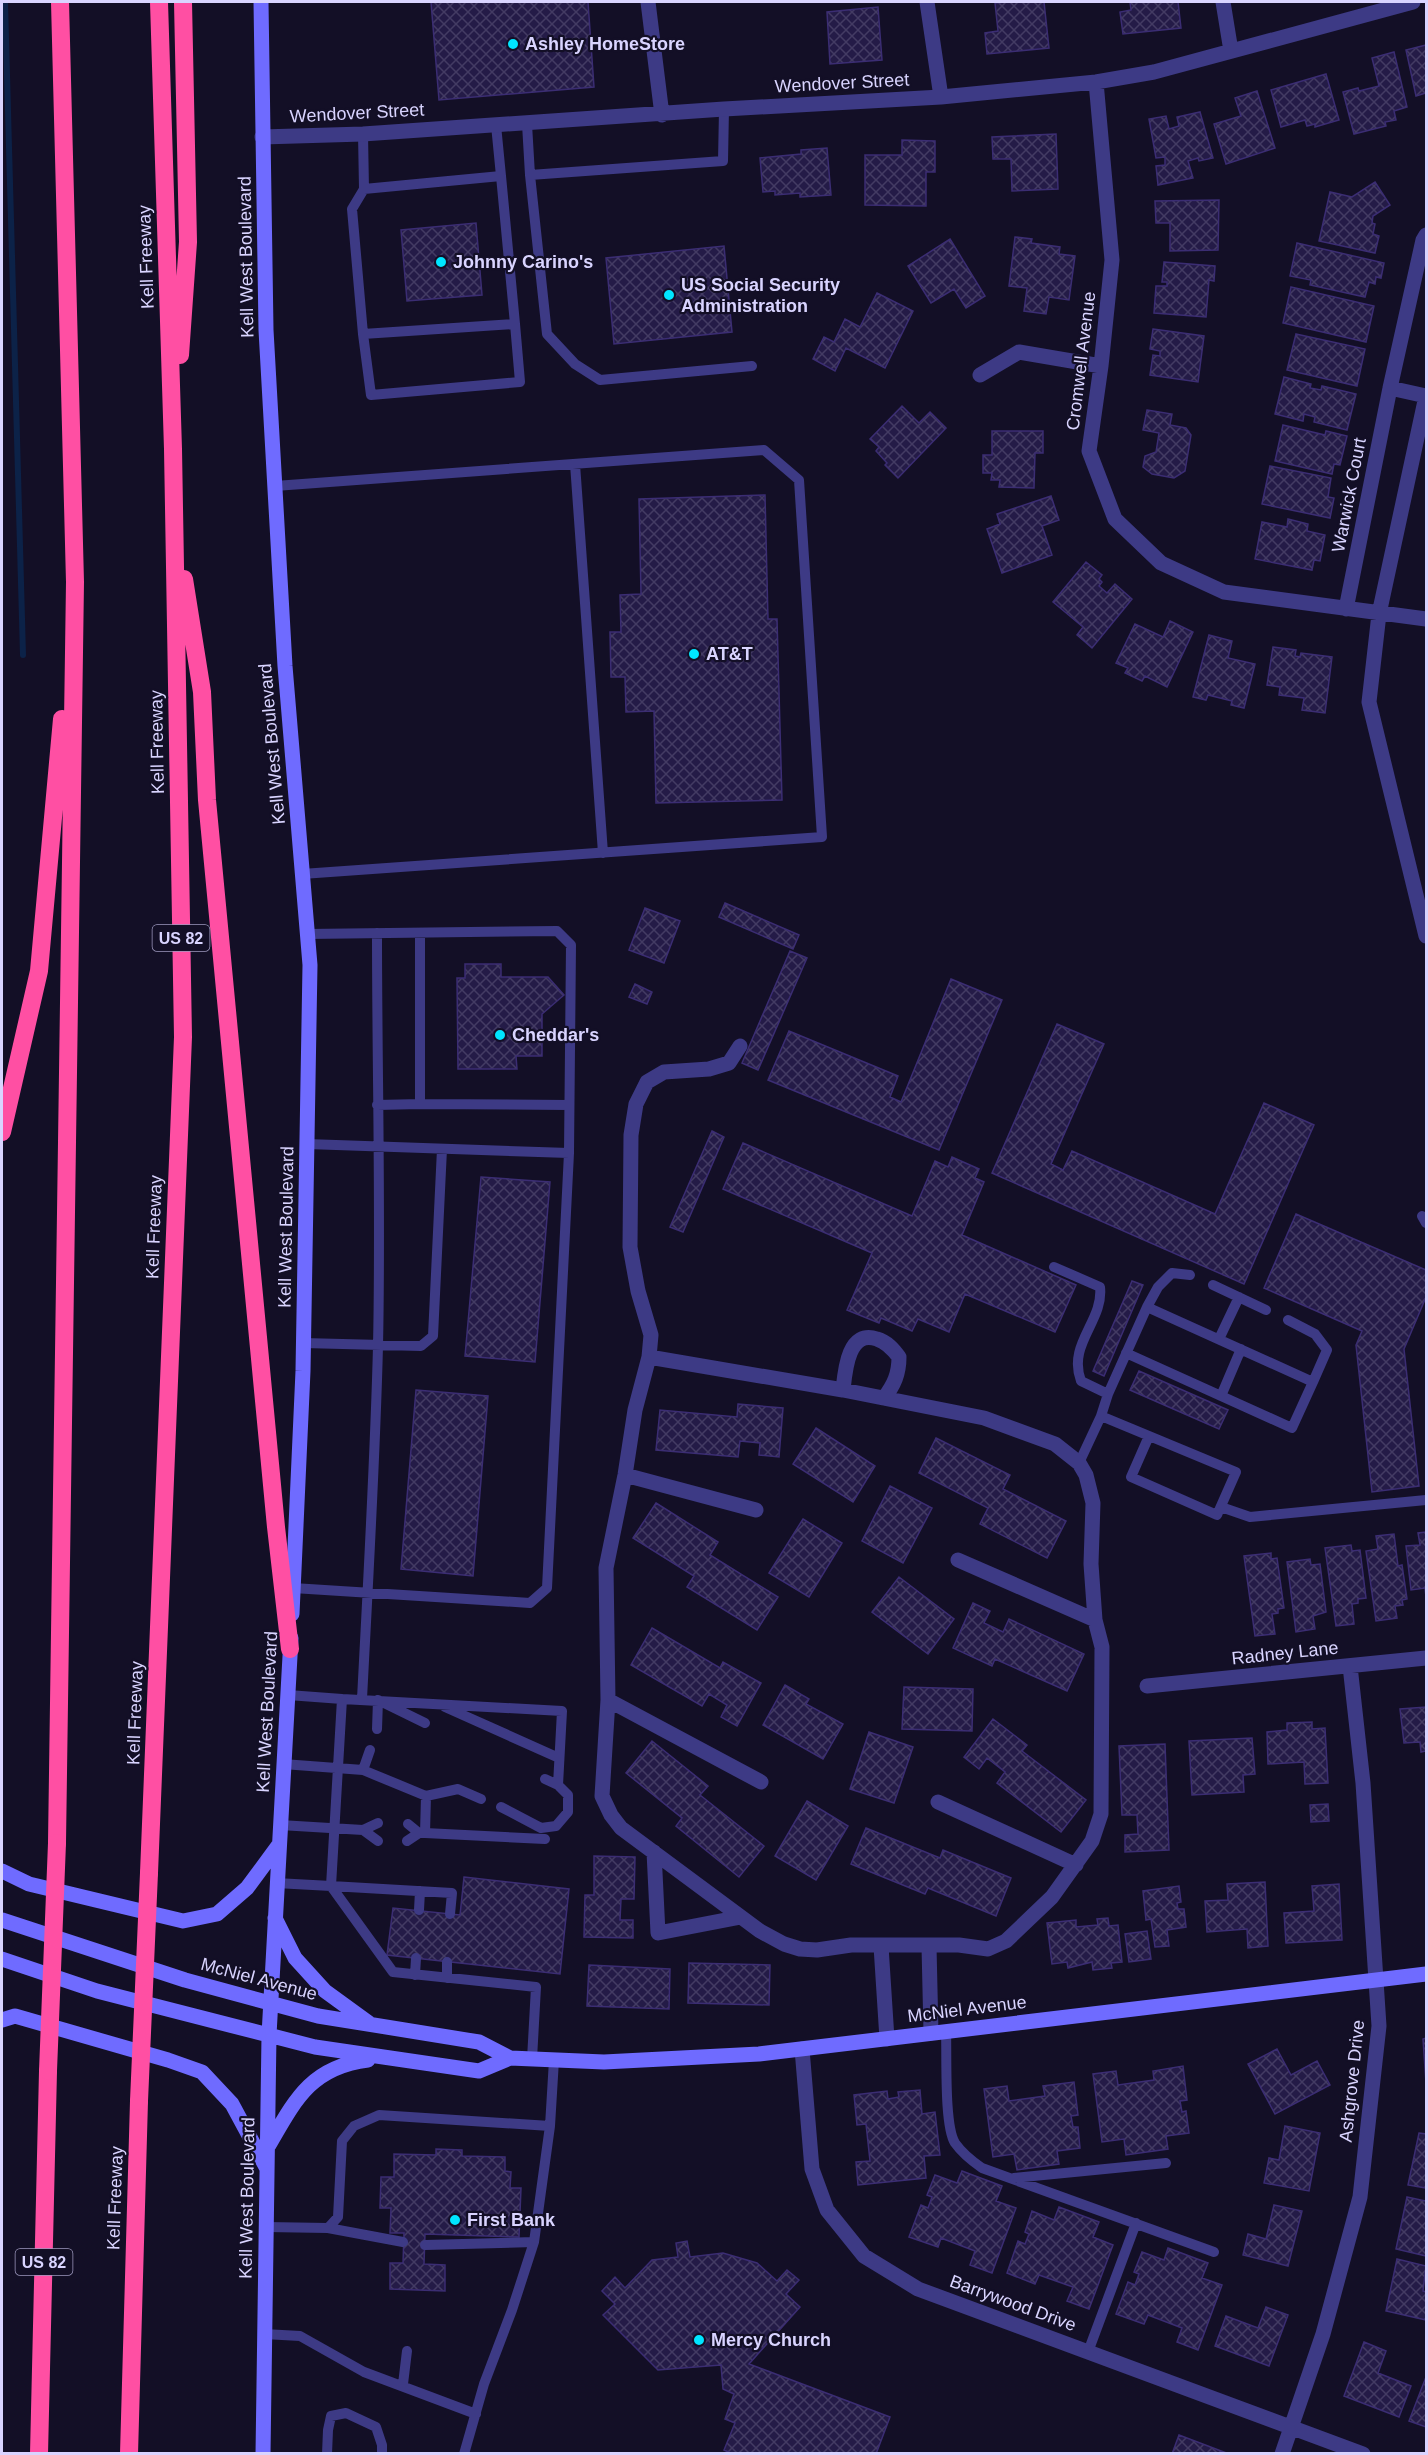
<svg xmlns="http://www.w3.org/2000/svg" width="1428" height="2455" font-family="Helvetica,sans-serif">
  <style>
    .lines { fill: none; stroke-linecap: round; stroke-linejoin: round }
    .stream { stroke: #0c2248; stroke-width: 6 }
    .building { fill: url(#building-cross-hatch); stroke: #3b2d73; stroke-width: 1.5 }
    .lane { stroke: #3d3a85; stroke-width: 10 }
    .street { stroke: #3d3a85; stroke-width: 15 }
    .secondary { stroke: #6f6bff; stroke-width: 15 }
    .highway { stroke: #ff4fa3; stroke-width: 18 }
    .highway-bridge { stroke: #ff4fa3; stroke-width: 18 }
    .poi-dot { fill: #00e5ff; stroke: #130f26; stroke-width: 2 }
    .labels { text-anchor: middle; stroke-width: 4.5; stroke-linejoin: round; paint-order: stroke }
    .shield { fill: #130f26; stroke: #9e99be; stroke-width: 1.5 }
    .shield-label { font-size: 16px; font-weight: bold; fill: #d9d4ff }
    .poi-label { font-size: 18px; font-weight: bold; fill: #d9d4ff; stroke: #130f26; text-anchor: start }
    .street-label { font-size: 18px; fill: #d9d4ff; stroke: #130f26 }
  </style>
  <defs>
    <pattern id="building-cross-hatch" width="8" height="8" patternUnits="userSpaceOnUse" patternTransform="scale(1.5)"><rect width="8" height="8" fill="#241b47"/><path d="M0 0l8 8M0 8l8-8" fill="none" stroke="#433b63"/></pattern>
  </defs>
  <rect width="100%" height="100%" fill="#130f26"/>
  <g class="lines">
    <path class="stream" d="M5 2 23 655"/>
  </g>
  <path class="building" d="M431 2H588L594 87 439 100Z
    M1005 2H1044L1049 48 987 54 985 33 998 31 995 3Z
    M1130 2H1178L1181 28 1123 34 1120 12 1131 10Z
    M878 7 882 60 830 64 827 12Z
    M1426 45V93L1416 96 1406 50Z
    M1394 52 1407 107 1394 111 1396 120 1385 122 1386 126 1354 134 1343 92 1358 88 1359 91 1379 86 1372 58Z
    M1326 74 1339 120 1315 127V124L1307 126 1305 120 1281 127 1271 90Z
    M1257 91 1275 148 1226 164 1214 124 1241 116 1235 98Z
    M1200 112 1213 158 1199 161 1198 158 1188 161 1193 178 1158 185 1156 166 1165 165V157L1156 158 1149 119 1166 116 1169 129 1179 126 1177 117Z
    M1056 134 1058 189 1012 191 1011 159H993L992 137Z
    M902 140 935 141V172H926V206L865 205V155H902Z
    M827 148 831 195 800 197V193L775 195V191L763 192 760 158 801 154V150Z
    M1375 182 1390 205 1373 216 1372 223 1375 224 1373 234 1379 236 1375 253 1319 241 1330 192 1352 197Z
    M1219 200 1218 250 1170 251V223H1156L1155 201Z
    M476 223 482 295 407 301 401 230Z
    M1015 237 1032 239 1031 243 1060 247 1059 254 1075 256 1069 300 1049 297 1046 314 1024 311 1027 288 1009 286Z
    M950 239 985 296 966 308 954 289 931 303 908 266Z
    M1297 243 1384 263 1381 278 1376 277 1375 284 1369 282 1365 297 1310 285 1311 280 1290 276Z
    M724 246 732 332 614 344 606 258Z
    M1164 262 1215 266 1214 281 1209 280 1206 317 1154 313 1156 286H1167V282H1162Z
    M1291 287 1374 306 1366 342 1283 323Z
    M877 293 913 311 885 368 846 348 835 371 813 359 824 337 834 342 845 319 860 327Z
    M1153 329 1204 336 1198 382 1150 375 1153 355 1160 356V351L1150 349Z
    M1296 334 1365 349 1357 386 1287 370Z
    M1284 377 1311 384 1310 388 1321 390 1322 386 1356 394 1347 430 1314 422 1315 417 1304 414 1303 421 1275 414Z
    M902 406 919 423 930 412 946 428 898 478 885 465 887 463 876 451 879 447 870 439Z
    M1147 410 1172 414 1170 425 1186 428 1191 435 1185 471 1174 478 1152 474 1143 467 1145 456 1156 452 1159 433 1143 430Z
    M1283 425 1325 435 1326 431 1347 436 1340 465 1334 464 1332 474 1275 461Z
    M992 431H1043V453H1035L1034 488 999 487 1000 480H991L992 473H983V455H992Z
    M1270 466 1331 478 1328 497 1334 498 1330 518 1262 504Z
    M765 495 768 619H777L782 800 656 803 654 711 626 712 625 677H611L610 632H621L620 595 641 594 639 499Z
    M1051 496 1059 520 1042 526 1052 555 1002 573 987 529 1000 524 997 514Z
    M1288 519 1308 524 1307 531 1325 535 1320 561 1314 560 1312 570 1255 559 1262 522 1287 527Z
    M1086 562 1102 575 1099 579 1102 582 1099 586 1107 593 1115 584 1132 599 1092 648 1077 635 1083 627 1053 602Z
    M1170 621 1193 632 1167 687 1145 676 1142 681 1125 673 1128 668 1116 663 1135 624 1163 637Z
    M1209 635 1232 641 1228 658 1255 664 1244 708 1231 705 1232 701 1208 695 1206 700 1193 697Z
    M1273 647 1296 650 1295 656 1300 657 1301 653 1332 657 1325 713 1302 710 1304 698 1279 695 1280 687 1267 685Z
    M725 903 799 935 793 949 719 917Z
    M645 908 680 921 664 963 629 950Z
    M790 951 807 958 758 1070 742 1063Z
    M465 964H501V977H548L564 995 542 1014V1056H516L517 1069H458L457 978H465Z
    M951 979 1002 1000 939 1150 768 1080 789 1031 898 1076 890 1097 901 1102Z
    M635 984 652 992 647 1004 629 997Z
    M1057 1024 1104 1044 1051 1164 1063 1170 1072 1151 1215 1214 1264 1103 1314 1125 1244 1284 992 1173Z
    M712 1131 724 1137 683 1232 670 1227Z
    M743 1143 912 1216 935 1161 948 1167 952 1157 979 1169 975 1178 984 1182 962 1235 1076 1285 1055 1332 965 1294 949 1332 918 1319 912 1331 881 1318 879 1323 847 1310 872 1253 723 1189Z
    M481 1177 550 1182 535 1362 465 1356Z
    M1296 1214 1426 1270V1297L1404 1349 1419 1486 1372 1492 1356 1345 1362 1331 1264 1288Z
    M1132 1281 1143 1285 1104 1376 1093 1371Z
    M1139 1371 1228 1410 1219 1429 1130 1390Z
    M416 1390 488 1396 473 1576 401 1569Z
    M738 1404 783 1408 779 1457 759 1455 760 1443 740 1441 738 1457 656 1450 660 1410 737 1417Z
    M816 1428 875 1466 853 1502 793 1464Z
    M936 1438 1010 1475 1003 1489 1066 1521 1047 1558 980 1524 988 1508 919 1473Z
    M890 1486 932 1508 903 1563 862 1541Z
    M656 1503 718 1542 710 1555 778 1597 757 1630 687 1587 694 1576 633 1538Z
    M803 1519 842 1543 809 1597 769 1573Z
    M1426 1532V1597L1425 1588 1411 1590 1406 1546 1420 1545 1418 1533Z
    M1394 1534 1398 1566 1402 1565 1407 1599 1402 1600 1403 1605 1395 1606 1397 1618 1376 1621 1366 1551 1378 1549 1376 1536Z
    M1351 1545 1352 1551 1360 1550 1366 1598 1358 1599V1603L1352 1604 1354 1624 1336 1626 1325 1548Z
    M1271 1553V1559L1277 1558 1284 1608 1278 1609V1613L1272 1614 1275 1634 1255 1636 1244 1556Z
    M1310 1559 1311 1565 1320 1564 1326 1612 1313 1616 1315 1629 1296 1632 1287 1562Z
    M899 1577 954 1619 928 1654 872 1612Z
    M973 1603 990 1611 984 1623 1003 1632 1009 1619 1084 1654 1067 1691 995 1659 992 1666 953 1648Z
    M652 1628 720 1668 723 1662 761 1683 737 1726 721 1717 727 1705 709 1694 702 1706 631 1665Z
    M785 1685 809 1699 806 1704 843 1724 823 1759 763 1725Z
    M904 1687 973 1689 972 1731 902 1729Z
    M1426 1707V1751L1421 1752 1420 1742 1404 1743 1400 1709Z
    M993 1719 1027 1745 1022 1751 1086 1800 1061 1832 997 1783 1005 1772 987 1758 979 1769 964 1757Z
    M1312 1722V1729L1325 1728 1328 1783 1305 1784 1304 1762 1268 1764 1267 1732 1287 1730V1723Z
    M869 1732 913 1747 894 1803 850 1789Z
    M1252 1738 1255 1774 1243 1775 1244 1792 1192 1795 1189 1741Z
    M652 1741 708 1786 700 1795 764 1846 739 1877 676 1826 682 1818 626 1773Z
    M1165 1744 1169 1850 1125 1852V1835L1138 1834 1137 1815H1122L1119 1746Z
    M807 1801 848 1826 816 1880 775 1856Z
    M1328 1804 1329 1821 1311 1822 1310 1805Z
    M866 1828 940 1858 943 1850 1011 1878 996 1916 928 1888 925 1894 851 1864Z
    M594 1856 635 1857 634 1899H621L620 1920H633V1938L584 1937 585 1895H594Z
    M464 1877 569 1889 560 1974 387 1955 393 1908 460 1915Z
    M1265 1882 1268 1946 1248 1948 1247 1929 1207 1932 1205 1901 1228 1900 1227 1884Z
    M1339 1884 1342 1940 1286 1943 1284 1913 1314 1911 1312 1886Z
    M1179 1886 1181 1902 1177 1903 1178 1909H1184L1186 1927 1167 1930 1169 1946 1155 1947 1151 1919 1146 1920 1143 1891Z
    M1108 1918 1109 1926 1118 1925 1122 1962 1111 1963 1112 1968 1093 1970 1092 1962 1068 1968 1067 1962 1052 1964 1047 1923 1076 1920V1927L1098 1925 1097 1919Z
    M1147 1931 1151 1959 1129 1962 1125 1934Z
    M689 1963 770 1965 769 2005 688 2003Z
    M589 1965 670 1969 669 2009 587 2006Z
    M1426 2038V2083L1423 2039Z
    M1277 2049 1291 2075 1317 2061 1330 2085 1275 2114 1248 2064Z
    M1183 2066 1187 2100 1180 2101 1182 2112 1186 2111 1189 2133 1166 2136 1168 2149 1126 2155 1124 2139 1102 2142 1093 2074 1116 2071 1118 2085 1154 2080 1153 2071Z
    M1074 2082 1078 2115 1071 2116 1073 2127H1078L1080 2148 1057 2151 1059 2164 1017 2170 1014 2154 993 2157 984 2089 1007 2086 1009 2101 1045 2096 1043 2086Z
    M920 2090 922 2114 935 2112 940 2155 924 2156 926 2178 858 2185 856 2162 870 2161 866 2124 857 2125 854 2095 887 2091 888 2099 899 2097 898 2092Z
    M1285 2126 1320 2133 1309 2191 1264 2183 1269 2158 1279 2160Z
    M1419 2133 1426 2134V2188L1408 2185Z
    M436 2149 462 2150V2156L505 2157V2171L511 2172 510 2188H521L519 2237 425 2234 424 2264 445 2265V2291L390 2289V2263H403L404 2233H390L391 2208H380L381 2177H394V2154L436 2155Z
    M962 2171 1002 2186 996 2201 1016 2208 992 2273 970 2265 975 2251 941 2238 938 2247 909 2237 921 2205 928 2208 932 2197 927 2195 935 2175 957 2183Z
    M1407 2197 1426 2201V2256L1396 2249Z
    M1274 2205 1302 2211 1288 2266 1243 2255 1248 2234 1266 2239Z
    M1059 2207 1099 2222 1093 2237 1113 2245 1089 2309 1067 2301 1073 2287 1039 2275 1035 2284 1007 2273 1018 2241 1025 2244 1029 2234 1025 2232 1032 2211 1054 2220Z
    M687 2241 690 2257 723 2253 757 2263 777 2281 787 2270 799 2280 786 2294 800 2307 749 2364 890 2417 876 2454H733L724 2450 735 2423 725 2419 734 2394 723 2389 721 2365 658 2370 603 2315 615 2304 602 2291 615 2277 625 2288 652 2260 678 2257 676 2243Z
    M1168 2248 1208 2263 1202 2278 1222 2285 1198 2350 1177 2342 1182 2328 1148 2315 1144 2324 1116 2314 1128 2282 1135 2285 1139 2274 1134 2272 1142 2252 1164 2260Z
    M1397 2259 1426 2266 1423 2291 1426 2292V2320L1386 2311Z
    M1266 2307 1288 2315 1269 2366 1215 2346 1226 2316 1258 2328Z
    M1364 2342 1386 2351 1378 2373 1411 2386 1399 2417 1344 2396Z
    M1426 2377V2427L1409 2421Z
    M1179 2435 1229 2454H1172Z"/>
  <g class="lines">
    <path class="lane" d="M527 124 530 175 723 161 724 109
      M496 125 501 176
      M363 134 364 189 501 176 515 324 363 334 352 209 364 189
      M530 175 547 334 575 364 600 380 752 366
      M363 334 371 395 520 382 515 324
      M575 464 603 853
      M275 486 764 450 799 480 822 837 302 874
      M420 933V1104L569 1105
      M377 1105 420 1104
      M307 1144 569 1153
      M1422 1216 1426 1223
      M1054 1267 1100 1287C1104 1321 1067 1344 1081 1381L1108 1394 1101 1416 1079 1463
      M1213 1285 1266 1310
      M1147 1307 1158 1287 1172 1273 1190 1275
      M1288 1320 1315 1334 1327 1350 1313 1382
      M1219 1339 1239 1297
      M303 1343 421 1346 433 1336 442 1149
      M1108 1394 1147 1307 1313 1382 1292 1428 1126 1353
      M1221 1396 1241 1349
      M1101 1416 1236 1472 1217 1515 1131 1477 1149 1436
      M1221 1507 1250 1517 1426 1500
      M293 1588 530 1603 547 1588 569 1153 571 945 557 931 307 934
      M288 1695 342 1699 331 1886 452 1893 450 1914
      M342 1699 562 1711 558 1785
      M362 1699C368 1582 375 1464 378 1346 381 1208 377 1071 377 933
      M445 1707 559 1758
      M377 1729 378 1700 425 1723
      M370 1750 363 1770 426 1796 458 1789 481 1799
      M283 1764 363 1770
      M426 1796 425 1833 545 1839
      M501 1807 541 1828 556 1826 568 1812V1795L558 1785 545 1779
      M408 1824 419 1833
      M280 1825 363 1830 378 1841
      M363 1830 378 1823
      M407 1841 419 1833H425
      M276 1883 331 1886 393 1972 536 1987 532 2059
      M419 1910 420 1891
      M415 1975 416 1958
      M447 1978V1962
      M946 2032C947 2055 944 2126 955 2143 962 2153 972 2161 982 2168L1214 2252
      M1014 2178 1166 2163
      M266 2227 328 2228 338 2217 342 2141 354 2126 379 2115 550 2126 554 2060
      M328 2228 403 2242
      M425 2245 534 2242
      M264 2334 300 2336 364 2372 476 2414
      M1088 2352 1136 2223
      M403 2384 407 2351
      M327 2454 328 2430 331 2416 346 2413 376 2427 382 2445V2454
      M464 2454 484 2384 512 2310 534 2242 550 2126"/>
    <path class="street" d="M648 2 662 115
      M927 2 941 97
      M1223 2 1231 51
      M1096 82 1112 260 1101 366 1089 451 1115 519 1161 563 1224 592 1426 619
      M262 137 363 134 724 109 941 97 1096 82 1154 72 1413 2
      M980 375 1019 352 1101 366
      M1390 388 1426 396 1379 614 1369 702 1426 936
      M1346 609 1390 388 1423 240 1426 235
      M649 1357 843 1390 984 1418 1055 1444 1079 1463 1086 1475 1093 1503 1091 1564 1095 1620 1102 1647 1101 1814 1092 1841 1052 1897 1006 1941 988 1949 959 1945H851L817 1950 800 1949 784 1944 760 1931 621 1828 611 1815 602 1796 608 1700 606 1568 625 1475 635 1410 649 1357 651 1335 638 1291 630 1247 631 1135 636 1104 647 1082 664 1072 709 1069 729 1063 740 1046
      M843 1390C845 1371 848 1329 877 1339 887 1342 893 1349 899 1357 899 1374 894 1385 884 1398
      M625 1475 756 1510
      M958 1560 1095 1620
      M1147 1686 1426 1658
      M608 1700 761 1782
      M938 1802 1076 1865
      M654 1852 658 1933 741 1917
      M881 1946 887 2039
      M929 1946 931 2033
      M802 2049 812 2169 827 2210 864 2256 918 2289 1363 2454
      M1282 2454 1323 2334 1360 2197 1379 2026 1363 1783 1350 1666"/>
    <path class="secondary" d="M261 2 266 330 285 666 310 965 303 1371 292 1614
      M2 1871 29 1884 183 1921 217 1914 247 1888 278 1846
      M275 1918 295 1958 325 1991 369 2023
      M2 1920 185 1980 318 2016 479 2042 510 2058 604 2062 759 2054 1426 1974
      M2 1959 97 1991 315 2047 479 2071 510 2058
      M2 2020 15 2016 168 2060 202 2072 232 2104 266 2167
      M269 2145C295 2100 311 2067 368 2060
      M263 2454 269 2035 291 1638"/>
    <path class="highway" d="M180 355 188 242 183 2
      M184 579 202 692 207 800 276 1527 290 1649
      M2 1132 39 971 62 719
      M57 1843 75 582 60 2
      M149 1873 183 1037 173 449 159 2
      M39 2454 48 2071
      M129 2454 139 2101"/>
    <path class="highway-bridge" d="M48 2071 57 1843
      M139 2101 149 1873"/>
  </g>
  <g class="poi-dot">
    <circle cx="513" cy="44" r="6"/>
    <circle cx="441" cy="262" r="6"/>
    <circle cx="669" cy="295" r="6"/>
    <circle cx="694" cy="654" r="6"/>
    <circle cx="500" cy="1035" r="6"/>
    <circle cx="455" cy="2220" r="6"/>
    <circle cx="699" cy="2340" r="6"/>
  </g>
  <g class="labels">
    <g class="shield">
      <rect x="152.5" y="925" width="57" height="26" rx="4.5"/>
      <rect x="15.5" y="2249" width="57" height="26" rx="4.5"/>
    </g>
    <g class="shield-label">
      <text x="181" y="944">US 82</text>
      <text x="44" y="2268">US 82</text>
    </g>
    <g class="poi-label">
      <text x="525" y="50">Ashley HomeStore</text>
      <text x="453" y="268">Johnny Carino's</text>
      <text x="681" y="291">US Social Security<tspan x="681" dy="21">Administration</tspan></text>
      <text x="706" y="660">AT&amp;T</text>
      <text x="512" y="1041">Cheddar's</text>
      <text x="467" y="2226">First Bank</text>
      <text x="711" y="2346">Mercy Church</text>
    </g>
    <g class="street-label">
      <text transform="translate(842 83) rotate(-3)" y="6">Wendover Street</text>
      <text transform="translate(357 113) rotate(-3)" y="6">Wendover Street</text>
      <text transform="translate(146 257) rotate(-92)" y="6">Kell Freeway</text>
      <text transform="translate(246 257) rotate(-91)" y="6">Kell West Boulevard</text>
      <text transform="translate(1081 361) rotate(-83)" y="6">Cromwell Avenue</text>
      <text transform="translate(1349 495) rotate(-79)" y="6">Warwick Court</text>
      <text transform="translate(157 742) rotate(-91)" y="6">Kell Freeway</text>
      <text transform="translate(272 744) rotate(-95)" y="6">Kell West Boulevard</text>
      <text transform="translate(154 1227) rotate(-88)" y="6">Kell Freeway</text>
      <text transform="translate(286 1227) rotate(-89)" y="6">Kell West Boulevard</text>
      <text transform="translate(1285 1653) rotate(-6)" y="6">Radney Lane</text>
      <text transform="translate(267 1712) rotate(-87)" y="6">Kell West Boulevard</text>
      <text transform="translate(135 1713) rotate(-88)" y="6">Kell Freeway</text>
      <text transform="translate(259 1979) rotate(15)" y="6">McNiel Avenue</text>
      <text transform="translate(967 2009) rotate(-7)" y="6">McNiel Avenue</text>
      <text transform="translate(1352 2081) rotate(-84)" y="6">Ashgrove Drive</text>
      <text transform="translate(115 2198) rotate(-88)" y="6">Kell Freeway</text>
      <text transform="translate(247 2198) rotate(-89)" y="6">Kell West Boulevard</text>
      <text transform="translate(1013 2303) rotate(20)" y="6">Barrywood Drive</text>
    </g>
  </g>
  <rect width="1428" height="2455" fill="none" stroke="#d9d4ff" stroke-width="6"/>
</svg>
